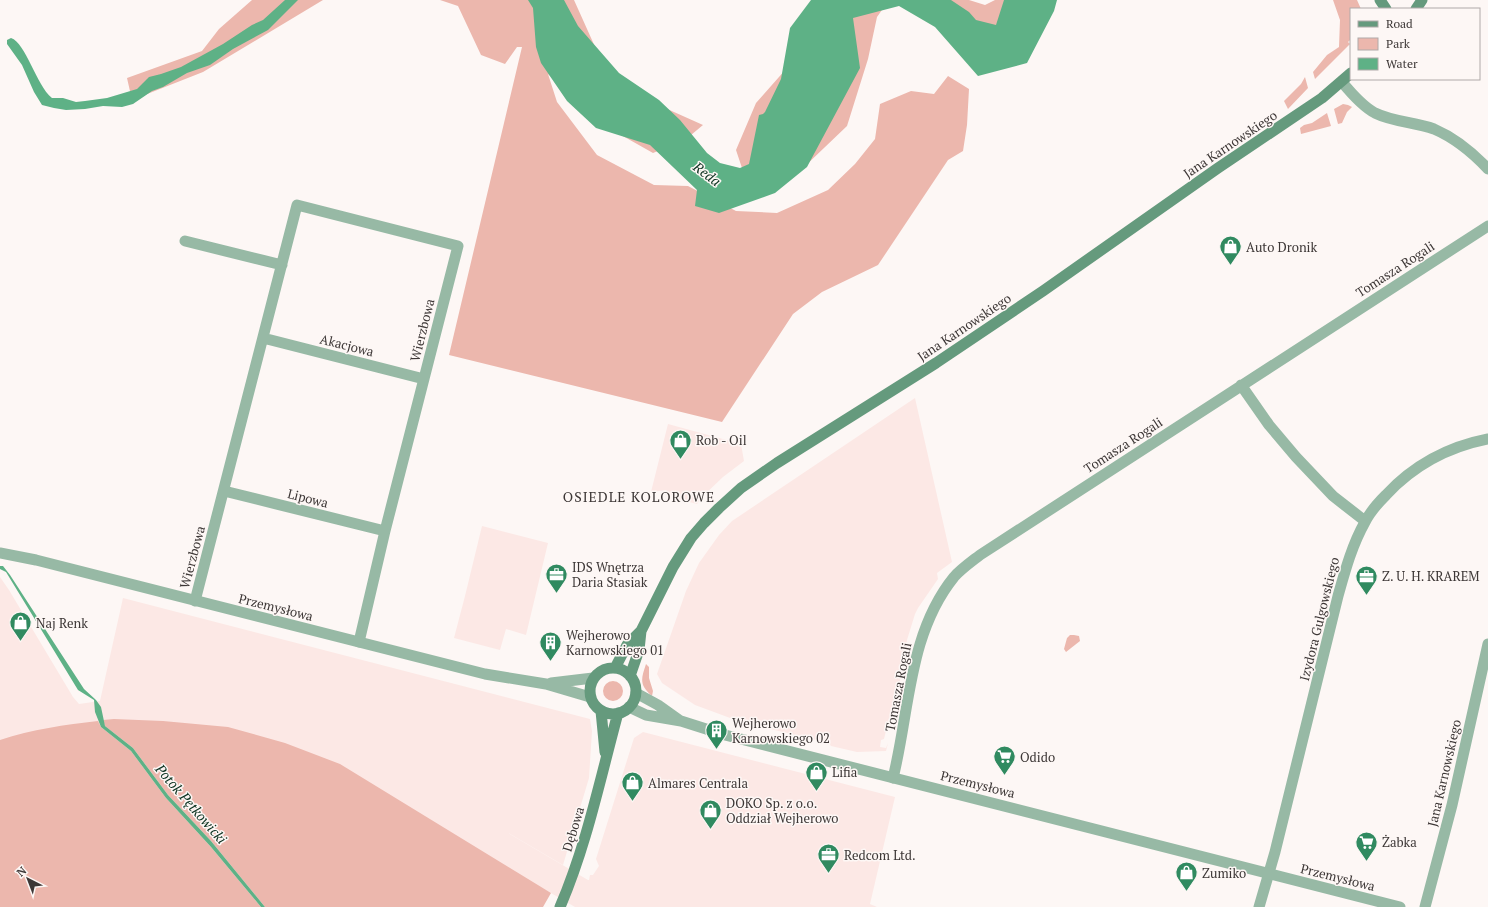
<svg xmlns="http://www.w3.org/2000/svg" width="1488" height="907" font-family="'PT Serif',serif">
  <style>
    .built { fill: #fce8e5 }
    .green { fill: #ecb7ad }
    .water { fill: #5eb186 }
    .lines { fill: none; stroke-linecap: round; stroke-linejoin: round }
    .minor { stroke: #97b9a5; stroke-width: 11 }
    .tertiary { stroke: #97b9a5; stroke-width: 11 }
    .secondary { stroke: #659a7d; stroke-width: 11 }
    .labels { text-anchor: middle; stroke-width: 3; stroke-linejoin: round; paint-order: stroke }
    .street-label { font-size: 13px; fill: #3d3736; stroke: #fdf7f5 }
    .poi-label { font-size: 13px; fill: #3d3736; stroke: #fdf7f5; text-anchor: start }
    .water-label { font-size: 14px; font-style: italic; fill: #0c3220; stroke: #fdf7f5 }
    .neighbourhood-label { font-size: 14px; letter-spacing: 1px; fill: #3d3736; stroke: #fdf7f5 }
  </style>
  <rect width="100%" height="100%" fill="#fdf7f5"/>
  <path class="built" d="M915 398 952 562 937 573 938 579 918 608 915 614 907 640 895 710 889 718 884 739 881 740 880 747 886 748 888 743 886 751 857 752 831 746 829 743 741 722 695 705 662 683 657 674 686 591 699 563 719 535 732 521Z
    M668 424 741 444 744 461 723 477 701 498 697 504 674 498 666 490 651 492Z
    M482 526 548 543 526 635 506 629 500 650 454 638 465 596Z
    M0 577 9 590 73 697 79 704 100 701 123 598 590 719 592 731 589 778 563 865 447 797 588 880H589L590 875H593L599 866 596 859 634 738 643 732 895 797 870 904 877 907H575L544 889 100 727 0 746Z"/>
  <path class="green" d="M252 0H323L203 72 132 100 127 78 202 51 219 29Z
    M440 0H574L596 49 636 95 703 125 685 140 653 153 598 122 548 74 557 102 597 155 654 185 688 186 736 211 777 213 828 190 855 164 875 139 880 104 911 91 934 94 948 76 969 89 967 125 963 151 948 160 878 265 822 292 793 314 722 422 449 355 522 47H517L505 64 481 55 458 6Z
    M820 0H889L877 17 868 59 847 126 802 169 746 180 736 150 756 103 816 35Z
    M921 0H969L985 5 995 0H1027L1010 40Z
    M1333 0H1357L1361 9H1351V39L1348 42 1350 44 1315 79 1313 72 1327 55 1339 47 1340 20Z
    M1305 77 1308 88 1288 109 1284 101 1301 84Z
    M1343 104 1348 105 1352 107 1347 112 1342 123 1343 125 1342 123 1338 124 1334 109Z
    M1327 113 1331 126 1301 134 1300 128 1304 125 1312 123Z
    M1070 635H1074L1079 636 1080 641 1066 652 1064 649 1067 638Z
    M646 664 649 667V678L653 691 652 696C639 685 641 679 646 664Z
    M603 691a10 10 0 1 1 20 0a10 10 0 1 1-20 0Z
    M114 719 163 721 228 727 285 743 340 764 551 893 543 907H265L211 841 168 795 133 748 105 726 103 720Z
    M98 721 101 727 131 751 166 798 211 847 261 907H0V740C32 729 65 725 98 721Z"/>
  <path class="water" d="M285 0H298L268 30 233 49 210 65 187 73 163 87 152 91 133 104 122 107 103 106 85 109 66 110 54 108 42 105 34 92 22 65 7 44V40L11 38C26 43 36 85 52 98H63L76 102 85 101 107 98 137 89 149 77 161 74 181 67 223 44 252 25 263 20Z
    M528 0H564L578 26 619 73 659 100 680 120 707 153 720 163 740 168 749 164 759 115 763 114 765 112 781 79 790 28 811 0H951L969 12 976 20 996 25 1004 0H1057L1054 11 1027 63 978 76 935 27 899 6 853 18 860 68 807 167 775 193 719 213 695 206 697 190 650 145 596 128 567 101 541 63 536 47 533 8Z
    M0 566H3L10 575 84 689 96 700 101 707 105 726 133 748 168 795 211 841 265 907H261L211 847 166 798 131 751 101 727 95 712 94 700 78 690 6 572 0 569Z"/>
  <g class="lines">
    <path class="minor" d="M1342 82C1351 93 1362 106 1375 113 1393 122 1415 122 1434 129 1455 138 1473 153 1488 169
      M185 241 282 265
      M263 338 424 379
      M1241 385 1269 425 1296 457 1333 496 1365 521
      M224 491 385 531
      M195 601 297 205 458 246 385 531 359 642
      M893 778C910 710 908 634 954 577 961 569 971 562 980 555L1488 226
      M1259 907 1275 852 1338 596C1345 571 1352 545 1365 522 1370 512 1378 503 1386 495 1414 465 1447 447 1488 439
      M1425 907 1452 805 1488 644"/>
    <path class="tertiary" d="M0 553 36 560 485 674 546 684 590 697
      M551 683 593 678
      M636 693 658 705 679 720
      M629 707 646 715 681 721 725 735 1400 907"/>
    <path class="secondary" d="M1380 0 1386 9
      M1416 9 1422 0
      M590 691a23 23 0 1 1 46 0a23 23 0 1 1-46 0Z
      M615 668 627 645 641 631
      M630 676 639 650 641 631 673 567 691 538 704 523 719 508 741 488 777 463 936 363 1043 291 1218 168 1322 98 1351 73
      M601 711 605 752
      M560 907C587 844 600 779 618 713"/>
  </g>
  <defs>
    <symbol id="shop-pin" viewBox="-11 -11 22 30"><path d="M0 17L-7.5 6A9.5 9.5 0 1 1 7.5 6Z" fill="#308a60" stroke="#fdf7f5"/><path d="M-5-2.5h2.3a2.7 3.5 0 0 1 5.4 0H5L5.5 6h-11ZM-1.5-2.5h3a1.5 2.3 0 0 0-3 0Z" fill="#fff"/></symbol>
    <symbol id="office-pin" viewBox="-11 -11 22 30"><path d="M0 17L-7.5 6A9.5 9.5 0 1 1 7.5 6Z" fill="#308a60" stroke="#fdf7f5"/><path d="M-6-3h4V-5.5h4V-3h4V5H-6ZM-1-4.5V-3h2v-1.5ZM-6 0V1H6V0Z" fill="#fff"/></symbol>
    <symbol id="building-pin" viewBox="-11 -11 22 30"><path d="M0 17L-7.5 6A9.5 9.5 0 1 1 7.5 6Z" fill="#308a60" stroke="#fdf7f5"/><path d="M-4-6H4V6H1V3H-1V6H-4ZM-2.5-4.3h1.7v1.8h-1.7ZM.8-4.3h1.7v1.8H.8ZM-2.5-1h1.7V.8h-1.7ZM.8-1h1.7V.8H.8Z" fill="#fff"/></symbol>
    <symbol id="supermarket-pin" viewBox="-11 -11 22 30"><path d="M0 17L-7.5 6A9.5 9.5 0 1 1 7.5 6Z" fill="#308a60" stroke="#fdf7f5"/><path d="M-6-5.5h2.5l.6 2H6L4.5 2H-2.5L-4.4-4H-6ZM-1.5 3.2a1.3 1.3 0 1 0 .1 0ZM3 3.2a1.3 1.3 0 1 0 .1 0Z" fill="#fff"/></symbol>
  </defs>
  <g fill-rule="evenodd">
    <use href="#shop-pin" x="1218" y="234" width="25" height="34"/>
    <use href="#shop-pin" x="668" y="428" width="25" height="34"/>
    <use href="#office-pin" x="544" y="562" width="25" height="34"/>
    <use href="#office-pin" x="1354" y="564" width="25" height="34"/>
    <use href="#shop-pin" x="8" y="610" width="25" height="34"/>
    <use href="#building-pin" x="538" y="630" width="25" height="34"/>
    <use href="#building-pin" x="704" y="718" width="25" height="34"/>
    <use href="#supermarket-pin" x="992" y="744" width="25" height="34"/>
    <use href="#shop-pin" x="804" y="760" width="25" height="34"/>
    <use href="#shop-pin" x="620" y="770" width="25" height="34"/>
    <use href="#shop-pin" x="698" y="798" width="25" height="34"/>
    <use href="#supermarket-pin" x="1354" y="830" width="25" height="34"/>
    <use href="#office-pin" x="816" y="842" width="25" height="34"/>
    <use href="#shop-pin" x="1174" y="860" width="25" height="34"/>
  </g>
  <g class="labels">
    <g class="street-label">
      <text transform="translate(1230 144) rotate(-34)" y="5">Jana Karnowskiego</text>
      <text transform="translate(1395 269) rotate(-33)" y="5">Tomasza Rogali</text>
      <text transform="translate(964 327) rotate(-34)" y="5">Jana Karnowskiego</text>
      <text transform="translate(422 330) rotate(-76)" y="5">Wierzbowa</text>
      <text transform="translate(347 345) rotate(14)" y="5">Akacjowa</text>
      <text transform="translate(1123 445) rotate(-33)" y="5">Tomasza Rogali</text>
      <text transform="translate(308 498) rotate(14)" y="5">Lipowa</text>
      <text transform="translate(192 557) rotate(-75)" y="5">Wierzbowa</text>
      <text transform="translate(276 607) rotate(14)" y="5">Przemysłowa</text>
      <text transform="translate(1319 619) rotate(-76)" y="5">Izydora Gulgowskiego</text>
      <text transform="translate(898 687) rotate(-79)" y="5">Tomasza Rogali</text>
      <text transform="translate(1444 773) rotate(-77)" y="5">Jana Karnowskiego</text>
      <text transform="translate(978 784) rotate(14)" y="5">Przemysłowa</text>
      <text transform="translate(573 829) rotate(-73)" y="5">Dębowa</text>
      <text transform="translate(1338 877) rotate(14)" y="5">Przemysłowa</text>
    </g>
    <g class="poi-label">
      <text x="1246" y="252">Auto Dronik</text>
      <text x="696" y="445">Rob - Oil</text>
      <text x="572" y="572">IDS Wnętrza<tspan x="572" dy="15">Daria Stasiak</tspan></text>
      <text x="1382" y="581">Z. U. H. KRAREM</text>
      <text x="36" y="628">Naj Renk</text>
      <text x="566" y="640">Wejherowo<tspan x="566" dy="15">Karnowskiego 01</tspan></text>
      <text x="732" y="728">Wejherowo<tspan x="732" dy="15">Karnowskiego 02</tspan></text>
      <text x="1020" y="762">Odido</text>
      <text x="832" y="777">Lifia</text>
      <text x="648" y="788">Almares Centrala</text>
      <text x="726" y="808">DOKO Sp. z o.o.<tspan x="726" dy="15">Oddział Wejherowo</tspan></text>
      <text x="1382" y="847">Żabka</text>
      <text x="844" y="860">Redcom Ltd.</text>
      <text x="1202" y="878">Zumiko</text>
    </g>
    <g class="water-label">
      <text transform="translate(707 174) rotate(37)" y="5">Reda</text>
      <text transform="translate(191 804) rotate(49)" y="5">Potok Pętkowicki</text>
    </g>
    <g class="neighbourhood-label">
      <text x="639" y="502">OSIEDLE KOLOROWE</text>
    </g>
  </g>
  <rect x="1350" y="8" width="130" height="72" fill="#fdf7f5" stroke="#b0aaa9"/>
  <rect x="1358" y="21" width="20" height="6" fill="#659a7d" stroke="#b0aaa9"/>
  <text x="1386" y="28" font-size="12" fill="#3d3736">Road</text>
  <rect x="1358" y="38" width="20" height="12" fill="#ecb7ad" stroke="#b0aaa9"/>
  <text x="1386" y="48" font-size="12" fill="#3d3736">Park</text>
  <rect x="1358" y="58" width="20" height="12" fill="#5eb186" stroke="#b0aaa9"/>
  <text x="1386" y="68" font-size="12" fill="#3d3736">Water</text>
  <g transform="translate(28 879) rotate(318)" stroke="#fdf7f5" stroke-width="3" paint-order="stroke">
  <path d="M0-3L7 15L0 10L-7 15Z" fill="#3d3736"/>
  <text y="-6" font-size="11" font-weight="bold" text-anchor="middle" fill="#3d3736">N</text>
  </g>
</svg>
